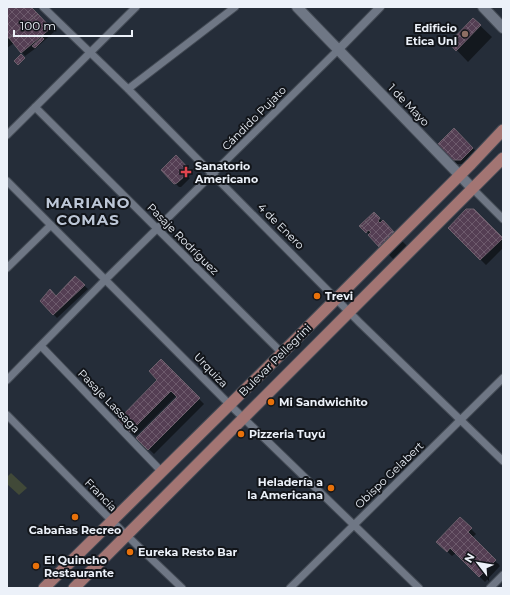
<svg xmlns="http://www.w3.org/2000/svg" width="510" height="595" font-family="Montserrat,sans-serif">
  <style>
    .garden { fill: #414938 }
    .shadow { fill: #0007 }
    .building { fill: url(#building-cross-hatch); stroke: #6d606c }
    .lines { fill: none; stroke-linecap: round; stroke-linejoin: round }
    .minor-casing { stroke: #434a54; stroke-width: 9 }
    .tertiary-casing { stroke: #434a54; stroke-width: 10 }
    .secondary-casing { stroke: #434a54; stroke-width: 12 }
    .primary-casing { stroke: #434a54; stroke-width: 13 }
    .minor { stroke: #6f7785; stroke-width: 7 }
    .tertiary { stroke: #6f7785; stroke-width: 8 }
    .secondary { stroke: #6f7785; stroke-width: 10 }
    .primary { stroke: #a37573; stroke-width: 11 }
    .education-dot { fill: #8d6e63; stroke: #12151a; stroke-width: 1.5 }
    .health-dot { fill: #e0444e; stroke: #12151a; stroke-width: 1.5 }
    .food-dot { fill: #e8710a; stroke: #12151a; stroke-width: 1.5 }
    .labels { text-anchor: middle; stroke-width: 4; stroke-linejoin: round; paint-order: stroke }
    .poi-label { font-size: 11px; font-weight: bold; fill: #ecf1f9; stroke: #12151a; text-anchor: start }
    .street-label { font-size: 11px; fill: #ecf1f9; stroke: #12151a }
    .district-label { font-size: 15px; font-weight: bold; letter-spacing: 1px; fill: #bdc7d7; stroke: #12151a }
  </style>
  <defs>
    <pattern id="building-cross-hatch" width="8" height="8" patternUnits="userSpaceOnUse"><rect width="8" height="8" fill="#543e53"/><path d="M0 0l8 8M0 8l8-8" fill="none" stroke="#6d5a6c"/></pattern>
  </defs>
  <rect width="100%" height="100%" fill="#252d39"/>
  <path class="garden" d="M11 473 27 488 19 495 7 484V477Z"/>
  <path class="shadow" d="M7 7H30L54 32 36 48 25 56 14 43 7 48Z
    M473 19 492 37 468 62 450 43Z
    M454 130 477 152 465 164H456L438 145Z
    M176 157 192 173 188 177 190 178 181 187H179L162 170Z
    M474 210 503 239V248L486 265 449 228Z
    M375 214 408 247 395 261 362 227Z
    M75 277 88 289 57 318 41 301 56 297Z
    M161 361 204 404 154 454 137 438 179 397 177 395 136 436 119 420 159 380Z
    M460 518 476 534 472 538 500 566 485 582 456 553 452 556 437 542Z"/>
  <path class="building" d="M7 7H31L38 14 7 39Z
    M38 14 51 28 21 53 9 38Z
    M473 18 481 25 456 51 449 43Z
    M42 37 44 39 35 48 32 46Z
    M21 54 25 58 18 65 14 61Z
    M454 128 473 148 461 160H452L437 145Z
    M176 155 189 169 185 173 187 174 177 183 174 184 161 170Z
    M466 209H474L503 238 480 260 448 228Z
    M374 212V215L362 226H359Z
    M374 212 380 218 378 221 380 223 383 220 394 232H391L379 244V247L368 235 371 232 368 230 366 233 359 226H362L374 215Z
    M391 232H394L379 247V244Z
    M75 276 85 285 53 315 40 301 50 289 56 296Z
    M161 359 200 398 148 450 136 438 177 397 171 391 130 432 118 420 157 380 149 371Z
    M460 517 472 528 468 532 496 560 479 577 450 548 447 552 436 542Z"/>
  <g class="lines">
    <defs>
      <path id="minor" d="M43 7 128 89 360 323 503 461
        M128 89 235 7
        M35 107 282 353
        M7 135 136 7
        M7 181 229 404 419 588
        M473 189 503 219
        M7 268 51 225
        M41 346 161 471
        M7 380 106 279 339 49
        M7 415 120 529 182 588
        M290 588 503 378
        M490 588 503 575"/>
      <path id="tertiary" d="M339 49 380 7"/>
      <path id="secondary" d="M297 7 473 189
        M483 7 503 28"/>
      <path id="primary" d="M44 588 282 353 471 164 503 130
        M74 588 503 158"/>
    </defs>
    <use href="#minor" class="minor-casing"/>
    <use href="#tertiary" class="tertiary-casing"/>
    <use href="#secondary" class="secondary-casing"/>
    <use href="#primary" class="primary-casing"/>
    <use href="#minor" class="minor"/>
    <use href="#tertiary" class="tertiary"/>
    <use href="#secondary" class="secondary"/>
    <use href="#primary" class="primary"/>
  </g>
  <circle class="education-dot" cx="465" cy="34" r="4"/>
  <path class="health-dot" d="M184 166h4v4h4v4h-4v4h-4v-4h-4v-4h4z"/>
  <g class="food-dot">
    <circle cx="317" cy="296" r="4"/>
    <circle cx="271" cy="402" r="4"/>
    <circle cx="241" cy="434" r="4"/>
    <circle cx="331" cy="488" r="4"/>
    <circle cx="75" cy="517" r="4"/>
    <circle cx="130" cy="552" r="4"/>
    <circle cx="36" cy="566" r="4"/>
  </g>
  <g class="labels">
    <g class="poi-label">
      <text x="457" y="32" text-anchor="end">Edificio<tspan x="457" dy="13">Etica Unl</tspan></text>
      <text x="195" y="170">Sanatorio<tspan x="195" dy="13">Americano</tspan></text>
      <text x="325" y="300">Trevi</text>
      <text x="279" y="406">Mi Sandwichito</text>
      <text x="249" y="438">Pizzeria Tuyú</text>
      <text x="323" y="486" text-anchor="end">Heladería a<tspan x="323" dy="13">la Americana</tspan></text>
      <text x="75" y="534" text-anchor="middle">Cabañas Recreo</text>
      <text x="138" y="556">Eureka Resto Bar</text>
      <text x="44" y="564">El Quincho<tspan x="44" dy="13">Restaurante</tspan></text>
    </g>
    <g class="street-label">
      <text transform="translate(409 105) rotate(46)" y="4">1 de Mayo</text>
      <text transform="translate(254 118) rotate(-45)" y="4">Cándido Pujato</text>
      <text transform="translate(281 226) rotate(45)" y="4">4 de Enero</text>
      <text transform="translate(183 239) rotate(45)" y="4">Pasaje Rodríguez</text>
      <text transform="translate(275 360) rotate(-45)" y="4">Bulevar Pellegrini</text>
      <text transform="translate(211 370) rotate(46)" y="4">Urquiza</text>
      <text transform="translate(109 401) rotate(46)" y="4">Pasaje Lassaga</text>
      <text transform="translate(389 475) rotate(-44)" y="4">Obispo Gelabert</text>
      <text transform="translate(101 495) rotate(46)" y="4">Francia</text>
    </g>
    <g class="district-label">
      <text x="88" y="208">MARIANO<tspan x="88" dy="17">COMAS</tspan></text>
    </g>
  </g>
  <rect width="510" height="595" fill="none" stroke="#ecf1f9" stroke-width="16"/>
  <g transform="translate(478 563) rotate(301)" stroke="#12151a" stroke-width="3" paint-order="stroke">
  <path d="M0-3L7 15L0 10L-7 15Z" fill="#ecf1f9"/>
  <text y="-6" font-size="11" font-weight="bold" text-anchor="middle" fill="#ecf1f9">N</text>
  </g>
  <path d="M14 30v6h118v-6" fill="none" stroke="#ecf1f9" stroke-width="2"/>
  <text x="20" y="30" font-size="12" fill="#ecf1f9" stroke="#12151a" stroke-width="3" paint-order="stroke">100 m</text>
</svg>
